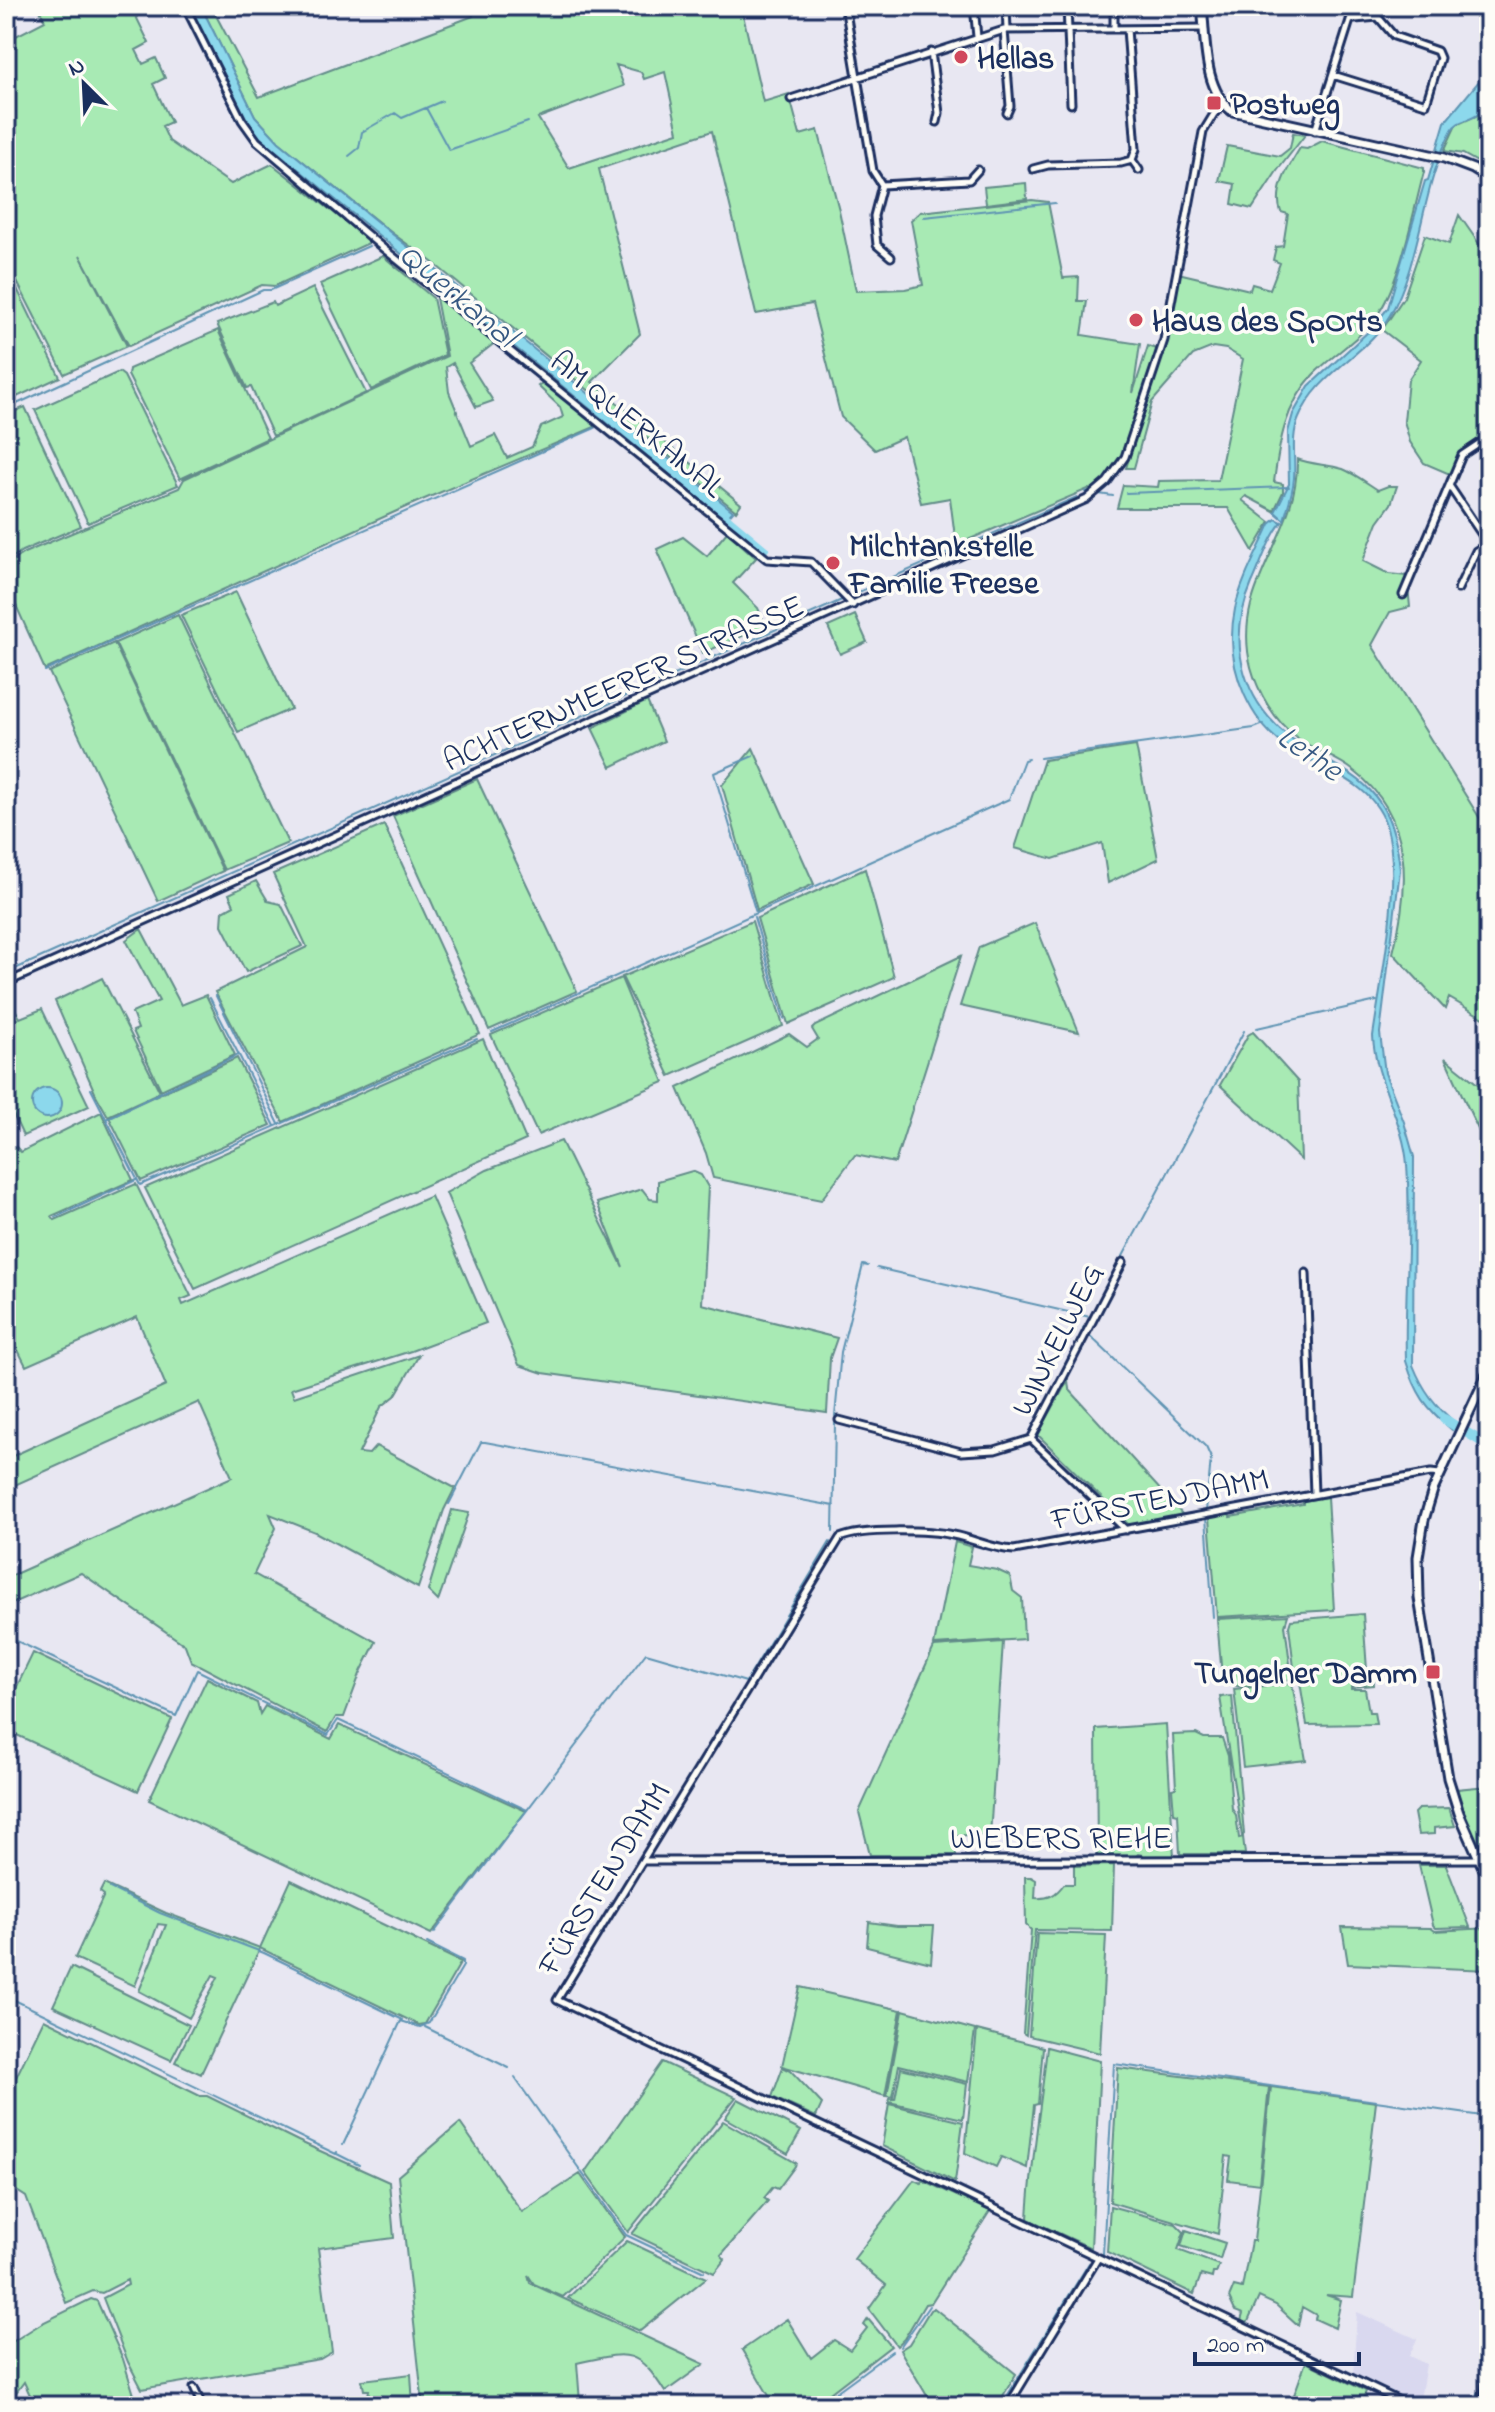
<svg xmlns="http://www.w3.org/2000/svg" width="1495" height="2412" font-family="'Indie Flower',sans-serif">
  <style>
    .built { fill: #d9d8ef }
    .green { fill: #a8eab4; stroke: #628c89; stroke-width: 2; fill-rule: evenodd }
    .water { fill: #8cd8ec; stroke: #5f94b3; stroke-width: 2 }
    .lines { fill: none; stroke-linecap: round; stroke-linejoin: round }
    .stream { stroke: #5f94b3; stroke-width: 2 }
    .canal { stroke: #8cd8ec; stroke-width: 6 }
    .river { stroke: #8cd8ec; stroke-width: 10 }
    .minor-casing { stroke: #1b2f5e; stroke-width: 11 }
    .tertiary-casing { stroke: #1b2f5e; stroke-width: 13 }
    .minor { stroke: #fdfcf7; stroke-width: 5 }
    .tertiary { stroke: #fdfcf7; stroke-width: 7 }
    .poi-dot { fill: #d1495b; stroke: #fdfcf7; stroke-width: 3 }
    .labels { text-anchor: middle; stroke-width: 7; stroke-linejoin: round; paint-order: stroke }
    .poi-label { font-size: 32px; font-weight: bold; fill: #1b2f5e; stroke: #fdfcf7; text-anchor: start }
    .street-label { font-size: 32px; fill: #1b2f5e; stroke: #fdfcf7 }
    .water-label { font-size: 34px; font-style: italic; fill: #375982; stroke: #fdfcf7 }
  </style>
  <rect width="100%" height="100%" fill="#e8e7f2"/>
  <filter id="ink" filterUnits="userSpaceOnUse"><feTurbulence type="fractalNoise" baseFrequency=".0125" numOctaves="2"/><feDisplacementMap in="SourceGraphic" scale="16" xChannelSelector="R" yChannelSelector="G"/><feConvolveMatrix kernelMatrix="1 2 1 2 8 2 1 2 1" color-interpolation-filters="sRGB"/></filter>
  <g filter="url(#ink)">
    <path class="built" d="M1357 2312 1417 2339 1409 2356 1426 2364 1419 2406 1353 2375Z"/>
    <path class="green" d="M38 6H131L149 43 136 50 143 64 156 58 165 78 153 84 171 122 162 126 169 141 231 184 272 164 371 242 275 286 262 285 129 346 80 255 127 346 64 374 6 260V41L45 21Z
      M201 6H211L259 97 473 16 471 6H741L763 102 789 94 800 135 818 130 839 210 856 291 905 289 923 285 911 220 920 212 1032 200 1048 202 1063 278 1079 277 1078 301H1087L1082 335 1140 344 1133 393 1148 346 1157 349 1123 457 1106 480 1094 490 1088 489 956 545 950 498 921 503 904 437 875 450 841 417 812 304 756 314 712 131 599 169 640 334 592 382 741 504 736 511 432 262 392 233 279 142 255 116ZM616 65 641 72 644 79 665 72 678 132 569 168 538 118 624 86Z
      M1489 102V157L1481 164 1463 154 1444 151 1456 125 1476 116Z
      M1293 133 1305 135 1277 171 1252 209 1232 204 1235 184 1219 181 1227 146 1280 156 1290 148Z
      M1322 141 1424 168V172C1413 212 1400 285 1376 317 1359 340 1333 354 1313 375 1285 406 1279 443 1274 482L1283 484V492L1274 511 1246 496 1242 500 1270 522 1253 551 1228 508H1117L1123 485 1158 487 1159 481 1218 480 1243 359 1226 349 1213 347 1193 355 1152 402 1134 468H1126L1166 341 1178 273 1250 290 1252 284 1270 289 1280 263 1273 260 1276 247 1283 246 1288 214 1281 212C1273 190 1289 166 1300 148L1307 149Z
      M1026 183 1027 199 986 204 984 187Z
      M1459 215 1489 258V441L1462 453 1452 475 1424 463 1410 442 1404 421 1408 380 1421 360 1382 330 1404 297 1425 235 1449 244Z
      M383 256 433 298 445 355 371 390 320 284Z
      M6 266 60 377 6 402Z
      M313 288 366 393 273 436 251 387 247 388 217 324 273 302 275 306Z
      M438 294 496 342 469 363 493 401 476 407 453 363 446 367 449 392 471 446 495 435 507 458 532 447 541 427 563 417 560 407 538 386 545 381 597 426 408 506 45 670 6 583V565L24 553 179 488 184 479 447 356 436 298Z
      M218 330 268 438 180 479 128 375 129 369Z
      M119 372 124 376 178 485 88 523 35 410Z
      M25 407 81 526 22 551 6 562V415Z
      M1297 459C1312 465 1327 464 1343 469 1355 474 1367 483 1378 490L1388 486H1397L1391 504 1378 522 1363 561 1389 574 1407 576 1410 607 1390 612 1372 645 1489 833V1021L1449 998 1445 1009 1393 953C1410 887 1414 817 1354 771 1337 757 1314 751 1296 737 1275 721 1258 693 1251 667 1230 585 1299 538 1297 459Z
      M727 532 756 558 733 583 758 608 766 626 703 653 657 549 683 537 707 556Z
      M236 592 291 709 238 732 181 615Z
      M178 615 288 843 224 870 115 643Z
      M855 615 867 642 840 654 828 627Z
      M114 643 223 871 158 901 49 672Z
      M647 701 664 741 611 767 592 728Z
      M1136 746 1158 859 1108 883 1102 843 1053 859 1015 848 1044 760Z
      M753 748 814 884 757 910 722 785Z
      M477 779 577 991 489 1030 393 816Z
      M384 825 480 1034 283 1122 215 992 307 947 273 874Z
      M865 869 894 977 788 1024 757 918Z
      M256 881 268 901 281 904 302 946 246 972 222 925 223 911 234 905 229 894Z
      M752 921 783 1026 670 1076 622 977Z
      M1035 923 1079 1032 960 1006 979 947Z
      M141 929 181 1005 206 995 235 1055 161 1090 133 1031 138 1029 132 1013 159 1001 126 940Z
      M961 956 895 1163 855 1155 821 1200 713 1178 706 1153 678 1088 789 1034 807 1047 818 1039 812 1029 815 1026Z
      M102 978 160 1092 108 1116 96 1095 55 1001Z
      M621 978 664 1082 538 1135 491 1035Z
      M6 993 20 1018 42 1009 89 1106 23 1136 6 1099Z
      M1253 1032 1298 1082 1301 1160 1220 1085 1248 1035Z
      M483 1039 526 1140 195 1289 145 1188Z
      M237 1058 271 1125 141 1181 109 1117Z
      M1445 1058 1489 1093V1153Z
      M101 1112 133 1180 52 1216 55 1220 136 1184 191 1296 181 1300 183 1305 431 1196 486 1323 411 1351 291 1389 294 1397 419 1355 395 1396 381 1407 359 1453 369 1454 376 1446 455 1488 444 1510 418 1588 315 1532 270 1514 276 1528 254 1574 376 1642 360 1674 344 1717H336L327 1732 191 1661 185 1645 81 1573 6 1606V1578L232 1477 199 1402 6 1489V1459L166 1386 137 1317 26 1366 6 1326V1152L16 1147 21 1152Z
      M561 1141 623 1267 597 1203 642 1189 650 1199 658 1200V1181L692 1171 701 1175 708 1187 702 1304 837 1338 830 1358 827 1413 543 1373 519 1365 446 1193 487 1170Z
      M1068 1380 1069 1389 1183 1515 1129 1525 1038 1435Z
      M1327 1497 1334 1610 1217 1617 1209 1518 1229 1514 1230 1517 1303 1504V1501Z
      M452 1510 469 1513 438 1601 428 1591Z
      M955 1542 972 1547 968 1565 997 1570 1010 1576 1013 1591 1022 1598 1024 1639 934 1645Z
      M1363 1614 1367 1670H1373L1374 1685 1351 1687V1689H1365L1369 1712H1374L1376 1724 1307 1725 1299 1676H1295L1289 1626 1291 1620Z
      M1288 1615 1285 1625 1292 1679C1273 1682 1235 1696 1222 1677L1217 1619Z
      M1003 1642 990 1836 957 1835 956 1855H870L859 1812 934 1647Z
      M33 1653 172 1719 138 1791 6 1730V1709Z
      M207 1678 257 1703 260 1714 265 1706 331 1739 339 1725 526 1811 431 1934 149 1800Z
      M1292 1683 1306 1760 1243 1767 1234 1689Z
      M1232 1696 1244 1834 1242 1836 1220 1697Z
      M1166 1724 1174 1857 1143 1858V1855L1138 1854 1134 1858H1097L1096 1729Z
      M1196 1734 1204 1738H1222L1228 1756 1232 1809 1236 1815 1239 1838 1243 1837 1245 1854H1180L1178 1814 1174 1813 1172 1789 1176 1788 1173 1735Z
      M1487 1786 1489 1793V1846L1479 1847 1464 1814 1457 1789Z
      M1449 1808 1455 1826 1434 1828V1834L1418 1835 1414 1813 1418 1809Z
      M1114 1865 1112 1931 1035 1930 1026 2035 1023 2033 1031 1930 1026 1925 1025 1877H1031L1036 1880 1035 1898C1049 1899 1056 1895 1064 1884H1074V1866Z
      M1419 1865H1446L1470 1927 1436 1928 1433 1925Z
      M291 1880 461 1962 425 2024 419 2025 260 1948 201 2074 175 2062 218 1977 213 1975 189 2018 139 1991 166 1925 158 1924 135 1986 75 1958 104 1895 100 1892 104 1884 166 1913 260 1948Z
      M869 1922 897 1926H934L931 1963 867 1947Z
      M1342 1927 1431 1928 1435 1931 1489 1928V1970L1348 1964Z
      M1037 1933 1106 1935 1100 2053 1029 2036Z
      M71 1967 189 2025 171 2060 53 2006Z
      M800 1987 901 2010 885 2096 782 2066Z
      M903 2010 975 2030 968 2082 899 2065 893 2097 887 2096Z
      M44 2019 200 2096H207L298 2141 389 2182 394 2238 318 2248 332 2352 320 2359 142 2389 128 2362 103 2298 128 2285 127 2280 102 2293 93 2291 66 2303 26 2197 6 2184V2098Z
      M977 2030 1043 2047 1038 2104 1034 2105 1027 2168 1001 2157 996 2167 965 2153Z
      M1047 2047 1100 2061 1091 2248 1028 2219C1031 2161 1041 2105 1047 2047Z
      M662 2062 736 2097 628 2232 585 2172Z
      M783 2067 791 2071 822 2104 816 2117 772 2097Z
      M901 2068 967 2084 963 2119 889 2102 890 2099H895Z
      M1118 2068 1269 2087 1259 2184 1228 2180 1231 2157 1226 2156 1218 2234 1110 2202Z
      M1271 2087 1376 2102 1353 2297 1326 2295 1341 2300 1335 2328 1315 2319 1316 2315 1302 2307 1298 2325 1276 2305 1259 2297 1247 2324 1241 2321 1243 2314 1235 2311 1229 2298 1234 2286 1242 2288 1251 2241H1254Z
      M738 2099 801 2131 788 2154 725 2118Z
      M889 2104 963 2122 955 2182 882 2146Z
      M723 2121 796 2163 795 2166 778 2189 773 2187 764 2198 768 2201 721 2255 725 2259 714 2273 632 2234Z
      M460 2123 522 2212 580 2174 625 2237 563 2297 534 2284 528 2275 530 2283 704 2364 665 2392C636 2346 627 2352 577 2363L580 2402 545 2406H423L398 2176Z
      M914 2180 921 2183 922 2180 990 2211 931 2303 925 2304 904 2339 897 2346 869 2309 886 2285 854 2259Z
      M1110 2206 1176 2224 1184 2232 1178 2250 1219 2265 1216 2273H1213L1212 2278 1201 2275 1194 2294 1107 2252Z
      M1186 2230 1225 2243 1220 2259 1181 2246Z
      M627 2241 706 2278 640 2331 568 2298Z
      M91 2299 97 2301 123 2359 135 2398 118 2406H35L24 2382 15 2394 21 2406H6V2346L42 2323Z
      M934 2308 1016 2374 997 2406H933L900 2350 909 2344 930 2310Z
      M787 2319 811 2358 834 2340 850 2350 867 2328 864 2325 868 2319 891 2346 813 2406H775L742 2350Z
      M1306 2362 1366 2391 1361 2406H1290Z
      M411 2374 413 2406H336V2403L367 2402 369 2390H364L362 2380Z"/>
    <path class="water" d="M190 6H201L255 116 279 142 733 511 725 520 258 136 246 122Z
      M1489 69V102C1485 106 1481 112 1477 115 1468 122 1458 119 1452 130 1421 186 1422 260 1390 315 1367 355 1318 372 1299 418 1290 438 1296 458 1294 478 1293 492 1288 506 1284 520L1275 512 1289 484 1288 432 1293 414 1309 386 1370 330 1388 308 1425 181 1428 180 1445 122Z
      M1276 519 1282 522C1268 539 1261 564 1252 583 1225 645 1243 706 1299 744 1325 762 1354 770 1375 796 1392 817 1398 844 1400 870L1380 1033 1385 1073 1404 1122 1414 1157 1413 1365C1423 1390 1435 1406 1456 1423L1452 1430C1426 1408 1416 1394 1406 1361 1404 1296 1412 1230 1407 1165 1404 1120 1375 1082 1373 1036 1381 980 1403 877 1386 825 1375 789 1335 772 1304 757 1249 731 1223 666 1235 609 1241 580 1258 551 1270 524Z
      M32 1103a15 15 0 1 1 30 0a15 15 0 1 1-30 0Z"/>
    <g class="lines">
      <path class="stream" d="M426 108 449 150 528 122
        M349 156 359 148 362 132 395 113 402 118 442 101
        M924 217 1055 203
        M6 409 263 290H271L369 246
        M1085 492 1089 491
        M1126 493 1289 487
        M1099 494 1113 496
        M854 594 1077 497
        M45 671 595 428
        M753 756 714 773 756 913
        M1040 758 1254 728 1264 724
        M754 917 784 1019
        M6 973 844 599
        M216 996 279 1124
        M210 998 275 1126
        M1257 1028 1377 1001
        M492 1032 1009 799 1024 760 1028 759
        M91 1089 140 1185 477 1039
        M108 1118 238 1055
        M56 1217 136 1180
        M877 1268 1090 1317 1096 1306
        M1100 1299 1244 1031
        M1083 1328 1085 1326
        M1089 1335 1206 1447 1211 1458 1206 1511
        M835 1416 841 1352 863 1265 868 1266
        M449 1504 481 1442H485L834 1506
        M1206 1517 1213 1617
        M833 1532 835 1422
        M6 1636 176 1716 197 1670 328 1735 338 1720 527 1810
        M110 1888 160 1913 264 1953 403 2020
        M434 1933 646 1653 746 1682 830 1542
        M6 1996 336 2154 337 2152
        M425 2027 509 2068
        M515 2078 626 2235 704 2272
        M343 2145 401 2021 420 2027 429 2023 463 1966V1961L427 1943
        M337 2154 359 2165
        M1103 2254 1114 2064 1489 2117
        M1488 2303 1489 2298
        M900 2347 929 2306
        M1480 2381 1486 2325
        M817 2406 892 2351
        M1001 2406 1089 2263
        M1477 2406 1478 2393"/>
      <path class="canal" d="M723 513 766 549"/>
      <path class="river" d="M1444 1419 1489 1446"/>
      <defs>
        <path id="minor" d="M185 6 242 120 257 141 384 249 767 559 811 562 853 605
          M845 6 873 171 882 185 969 180 978 170
          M974 6 977 37
          M1006 6 1007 30
          M1067 6 1071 104
          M1114 6V29
          M1004 30 1010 106 1007 113
          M931 52 939 113 937 122
          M1333 75 1426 104 1440 58 1437 51 1394 36 1378 17 1355 19 1351 17
          M791 99 1004 30 1204 28
          M1315 131 1351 17 1348 6
          M1132 160 1139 170
          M1033 169 1048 165 1121 163 1132 160 1136 149 1127 29
          M882 185 874 216 877 245 891 257
          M1450 487 1489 545
          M1458 589 1476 551 1488 544
          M1403 595 1462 455 1480 443 1489 442
          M1488 628H1489
          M6 983 1087 499 1107 482 1125 457 1164 340 1203 132 1214 114 1224 105
          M1306 1273 1314 1494
          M839 1420 961 1452 995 1450 1031 1439 1126 1530
          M1031 1439 1123 1262
          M643 1861 1479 1859
          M194 2388 202 2406
          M1008 2406 1098 2258
          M1410 2406 557 2000 840 1538C861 1528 929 1530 953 1535 974 1539 992 1549 1014 1550L1431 1473 1440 1474"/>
        <path id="tertiary" d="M1202 6C1206 40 1203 89 1232 111L1444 158 1473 169 1489 179
          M1489 1370 1433 1490 1424 1520 1418 1557 1419 1598 1448 1778 1459 1813 1489 1881
          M1484 2406 1489 2361"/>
      </defs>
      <use href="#minor" class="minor-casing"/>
      <use href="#tertiary" class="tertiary-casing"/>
      <use href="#minor" class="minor"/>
      <use href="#tertiary" class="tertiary"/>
    </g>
  </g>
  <g class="poi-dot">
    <circle cx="961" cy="57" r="8"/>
    <rect x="1206" y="95" width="16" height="16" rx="4"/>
    <circle cx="1136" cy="320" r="8"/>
    <circle cx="833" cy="563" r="8"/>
    <rect x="1425" y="1664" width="16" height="16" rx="4"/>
  </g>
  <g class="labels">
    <g class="poi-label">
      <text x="977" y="68">Hellas</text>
      <text x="1230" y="114">Postweg</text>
      <text x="1152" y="331">Haus des SpOrts</text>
      <text x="849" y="556">Milchtankstelle<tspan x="849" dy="37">Familie Freese</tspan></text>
      <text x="1417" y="1683" text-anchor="end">Tungelner Damm</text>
    </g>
    <g class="street-label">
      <text transform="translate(638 423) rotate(39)" y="11">AM QUERKANAL</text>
      <text transform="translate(623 682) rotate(-24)" y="11">ACHTERNMEERER STRASSE</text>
      <text transform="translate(1056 1339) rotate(-63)" y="11">WINKELWEG</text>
      <text transform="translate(1160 1498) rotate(-11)" y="11">FÜRSTENDAMM</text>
      <text x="1061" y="1848">WIEBERS RIEHE</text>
      <text transform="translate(603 1878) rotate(-58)" y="11">FÜRSTENDAMM</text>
    </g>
    <g class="water-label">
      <text transform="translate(459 294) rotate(40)" y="12">Querkanal</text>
      <text transform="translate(1311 752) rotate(35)" y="12">Lethe</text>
    </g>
  </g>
  <rect width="1495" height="2412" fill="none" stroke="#fdfcf7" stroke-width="32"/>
  <rect x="16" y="16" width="1463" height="2380" fill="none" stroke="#1b2f5e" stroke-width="3" filter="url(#ink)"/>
  <g transform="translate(84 84) rotate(336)" stroke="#fdfcf7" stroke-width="6" paint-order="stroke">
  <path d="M0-6L14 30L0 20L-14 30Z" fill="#1b2f5e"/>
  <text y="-12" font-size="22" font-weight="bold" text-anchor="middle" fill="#1b2f5e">N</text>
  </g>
  <path d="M1195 2352v12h164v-12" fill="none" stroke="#1b2f5e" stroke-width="4"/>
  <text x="1207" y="2352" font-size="24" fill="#1b2f5e" stroke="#fdfcf7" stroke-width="6" paint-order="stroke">200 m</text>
</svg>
